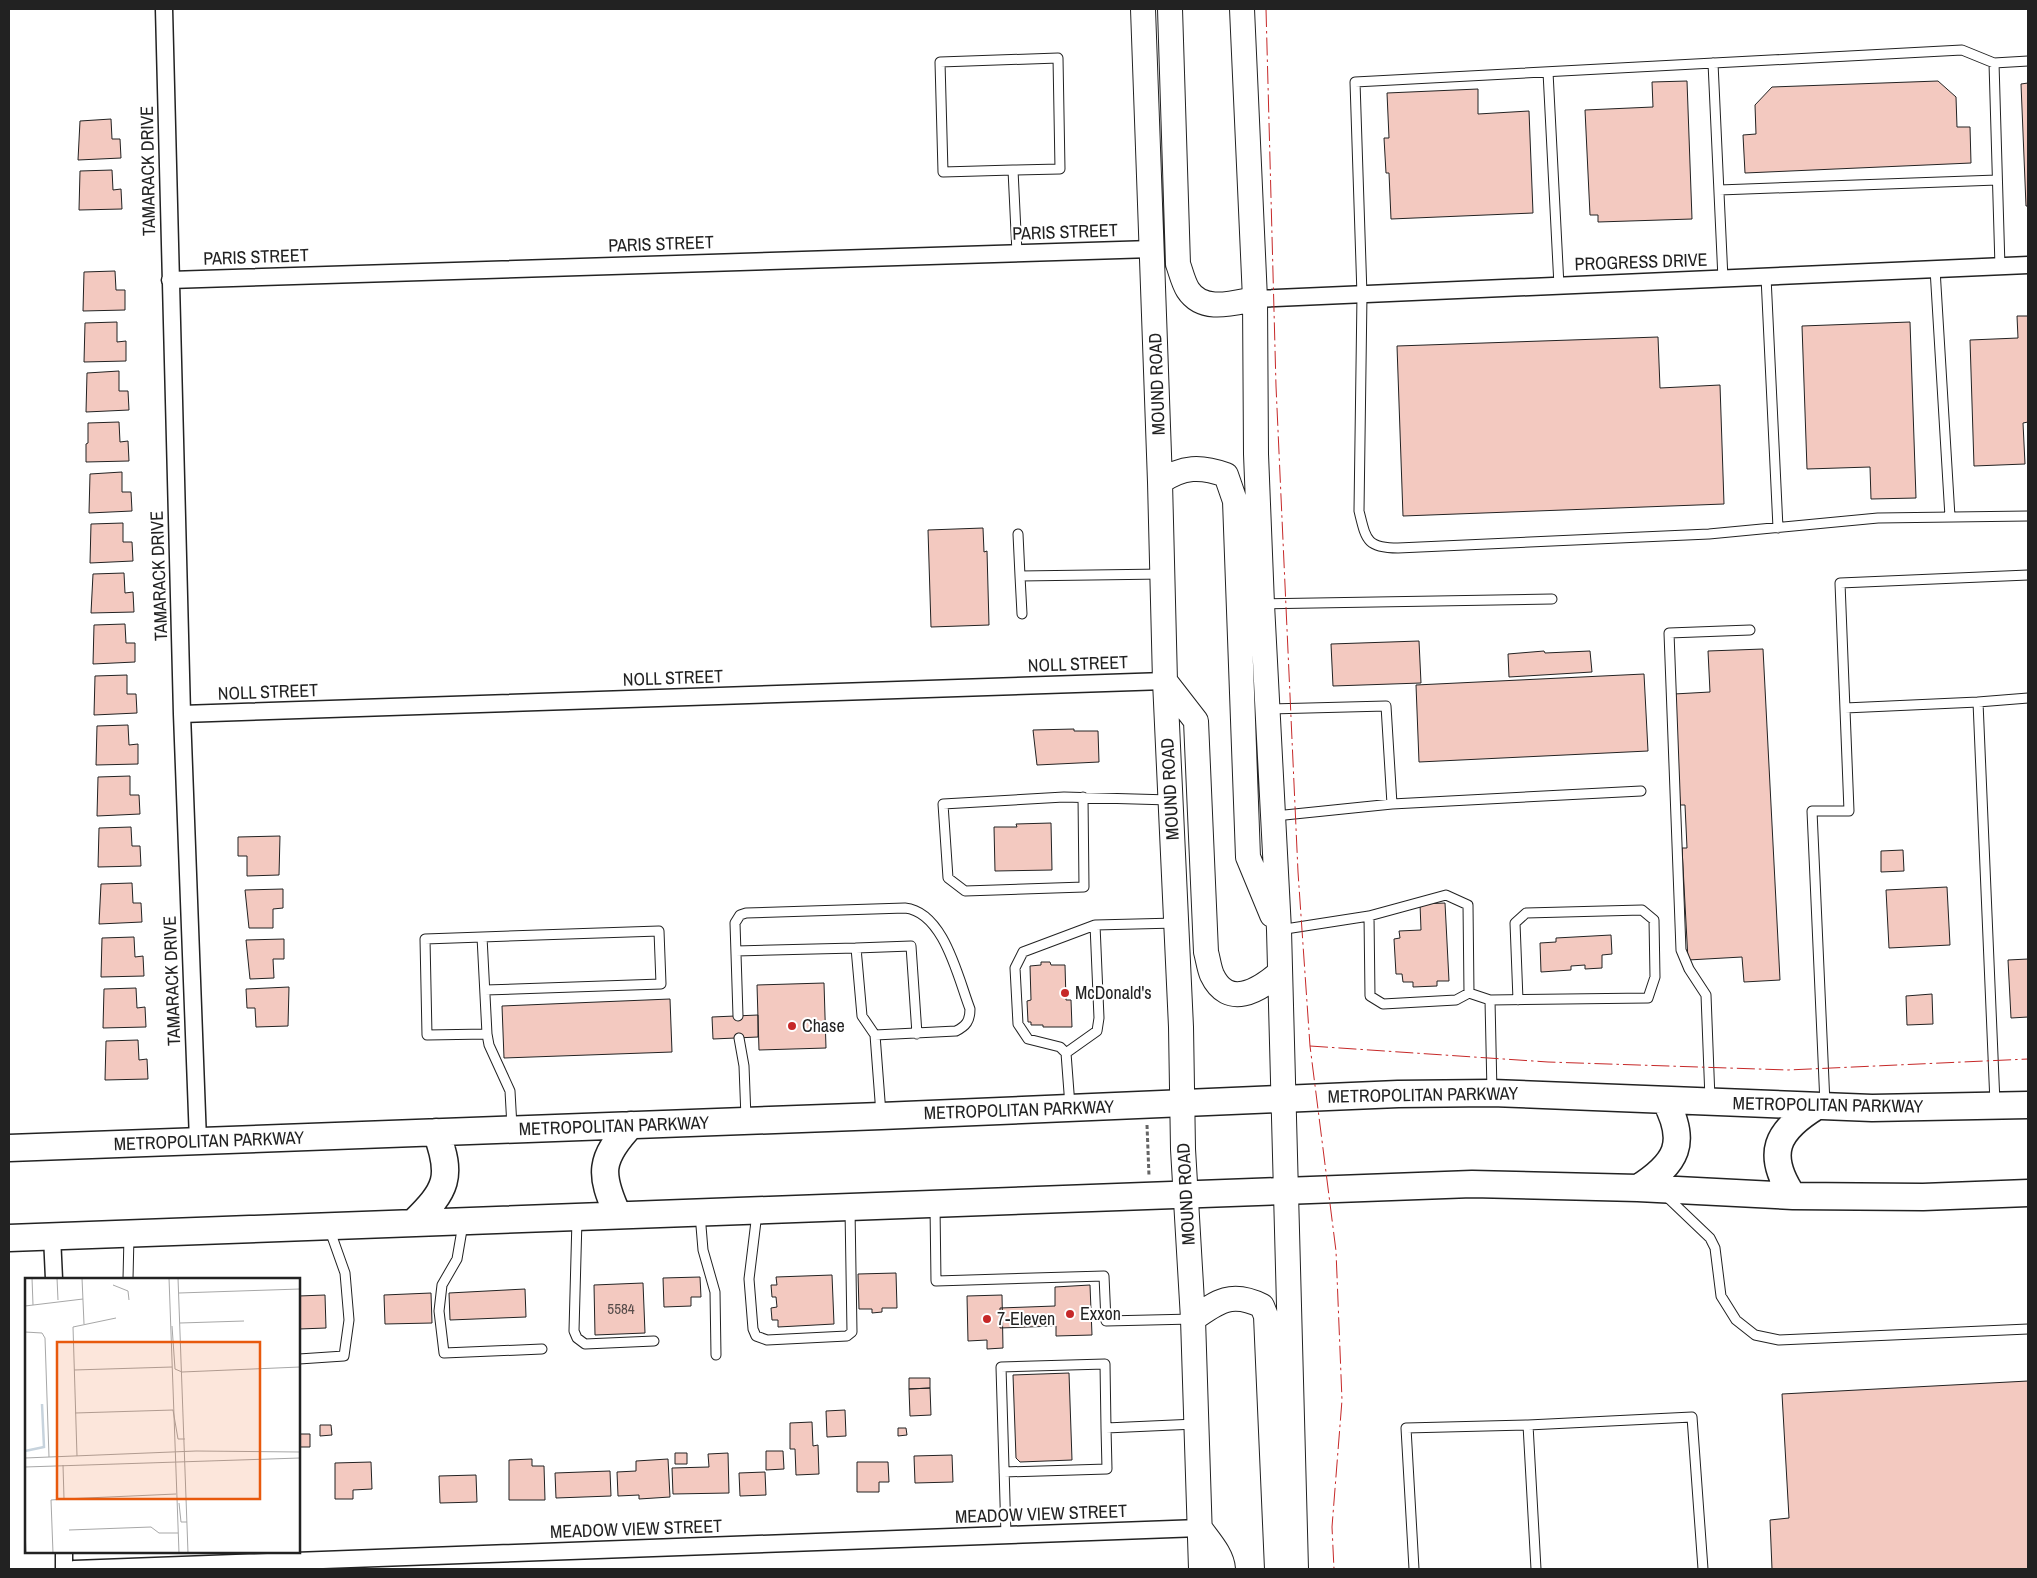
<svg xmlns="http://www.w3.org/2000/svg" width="2037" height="1578" font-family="'Archivo Narrow',sans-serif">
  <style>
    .building { fill: #f3c9c0; stroke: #222 }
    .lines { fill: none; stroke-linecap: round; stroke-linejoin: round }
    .lane-casing { stroke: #222; stroke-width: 11 }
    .street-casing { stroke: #222; stroke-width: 19 }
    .secondary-casing { stroke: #222; stroke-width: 26 }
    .primary-casing { stroke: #222; stroke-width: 29 }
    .path { stroke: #646464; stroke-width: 3; stroke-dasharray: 4 2.5; stroke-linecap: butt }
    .lane { stroke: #fff; stroke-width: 9 }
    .street { stroke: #fff; stroke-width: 16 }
    .secondary { stroke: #fff; stroke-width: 24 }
    .primary { stroke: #fff; stroke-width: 26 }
    .power { stroke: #c62828; stroke-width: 1; stroke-dasharray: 18 4 2.5 4; stroke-linecap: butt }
    .poi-dot { fill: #c62828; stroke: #fff; stroke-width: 2 }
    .labels { text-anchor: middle; stroke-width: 4; stroke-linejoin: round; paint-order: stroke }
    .number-label { font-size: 15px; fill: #564c4a }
    .street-label { font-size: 18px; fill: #222; stroke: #fff }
    .poi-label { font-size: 18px; fill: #222; stroke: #fff; text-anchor: start }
    .inset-river { fill: none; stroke: #c7d3dd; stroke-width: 2.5 }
    .inset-road { fill: none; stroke: #a7a7a7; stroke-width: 1 }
    .view { fill: #e8590c; fill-opacity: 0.15; stroke: #e8590c; stroke-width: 2.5 }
    .inset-edge { fill: none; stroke: #222; stroke-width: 2.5 }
  </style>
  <rect width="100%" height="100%" fill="#fff"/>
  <path class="building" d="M1687 81 1692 219 1598 222V215H1590L1585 110 1653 107 1652 82Z
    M1938 81 1956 97 1957 127H1970L1971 163 1745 173 1743 135 1756 134 1755 105 1772 87Z
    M2028 83V206H2026L2021 84Z
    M1478 89V114L1529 111 1533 213 1391 219 1389 173H1386L1384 138H1389L1387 93Z
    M111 119 112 139H120L121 158 78 160 80 121Z
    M112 170 113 190 121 189 122 209 79 210 80 171Z
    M115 271 116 290H125V310L83 311 84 272Z
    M2017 316H2028V422L2023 423 2025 464 1974 466 1970 340 2018 338Z
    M117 322V342L126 341V361L84 362 85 323Z
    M1910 322 1916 498 1871 499 1870 467 1807 469 1802 326Z
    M1658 337 1660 388 1720 385 1724 504 1403 516 1397 346Z
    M119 371V391H128L129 410 86 412 87 373Z
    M119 422 120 442 128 441 129 461 86 462V444L88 443V423Z
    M122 472V492H131L132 511 89 513 90 474Z
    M123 523V542H132L133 561 90 563 91 524Z
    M983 528 984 552 987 551 989 625 931 627 928 530Z
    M124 573 125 593 133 592 134 612 91 613 93 574Z
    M125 624 126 643H135V662L93 664 94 625Z
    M1419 641 1421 683 1333 686 1331 644Z
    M1763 649 1780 980 1744 982 1742 957 1688 960 1682 848H1687L1685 805H1680L1674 694 1710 692 1708 651Z
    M1544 651 1545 653 1590 651 1592 672 1509 677 1508 654Z
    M1644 674 1648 751 1419 762 1416 685Z
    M127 675V694H136L137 713 94 715 95 676Z
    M128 725 129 745 138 744V764L96 765 97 726Z
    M1074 729V731H1098L1099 762 1037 765 1033 730Z
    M130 776V795H139L140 814 97 816 98 777Z
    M1051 823 1052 870 995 871 994 827H1017L1016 824Z
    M131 827 132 846H140L141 866 98 867 99 828Z
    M280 836 279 875 247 876V856H238V837Z
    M1903 850 1904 871 1881 872V851Z
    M132 883 133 903H141L142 922 99 924 101 884Z
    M1947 887 1950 945 1889 948 1886 890Z
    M283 889V908L273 909V928H249L245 890Z
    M1445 903 1449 981H1437V986L1413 987V982H1403L1402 974H1396L1394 939 1400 938 1399 931 1421 930 1420 904Z
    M1611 935 1612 954 1602 955V968L1585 969V965L1571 966V970L1541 972 1540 943 1556 942V938Z
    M134 937 135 957 143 956 144 976 101 977 102 938Z
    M284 939V959H273L274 978 250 979 246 940Z
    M2028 959V1017L2011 1018 2008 960Z
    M1041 962H1050L1051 965H1065L1066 1000H1071L1072 1027H1043V1025H1031V1022H1028L1027 1001 1031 1000 1030 966 1041 965Z
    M824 983 826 1048 759 1050 757 985Z
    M289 987 288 1026 256 1027 255 1008H247L246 989Z
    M136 988 137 1008 145 1007 146 1027 103 1028 104 989Z
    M1932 994 1933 1024 1907 1025 1906 996Z
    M670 999 672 1052 504 1058 502 1006Z
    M758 1015V1037L713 1039 712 1017Z
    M138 1040 139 1060 147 1059 148 1079 105 1080 106 1041Z
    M896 1273 897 1308H882V1312L872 1313V1309H859L858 1274Z
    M832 1275 834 1324 778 1327V1320H772L771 1308 777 1307 776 1297H772L771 1285H777L776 1277Z
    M700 1277 701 1297H691V1306L664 1307 663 1278Z
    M643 1283 645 1333 595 1335 594 1285Z
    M1090 1285 1092 1335 1056 1336V1326L1000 1328V1308L1055 1306V1287Z
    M525 1289 526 1317 450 1320 449 1293Z
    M431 1293 432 1323 385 1324 384 1295Z
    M325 1295 326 1328 299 1329V1296Z
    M1002 1295 1003 1348 987 1349V1340L968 1341 967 1296Z
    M1069 1373 1072 1460 1020 1462 1016 1458 1013 1375Z
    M909 1378H930V1388L909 1389Z
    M2028 1381V1569H1772L1770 1520 1789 1518 1782 1394Z
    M930 1388 931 1415 910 1416 909 1389Z
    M845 1410 846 1436 827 1437 826 1411Z
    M812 1422 813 1446 818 1445 819 1474 796 1475 795 1449H790V1423Z
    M320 1425H331L332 1435 320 1436Z
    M898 1428H906L907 1435 898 1436Z
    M299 1434H310V1447H300Z
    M766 1451H783L784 1469 766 1470Z
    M675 1453H687V1464H675Z
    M728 1453 729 1493 673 1494 672 1468 709 1467 708 1454Z
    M952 1455 953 1482 915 1483 914 1456Z
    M532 1459V1466H544L545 1500H509V1460Z
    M668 1459 670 1497 639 1499V1495L618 1496 617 1472 636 1471V1461Z
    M371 1462 372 1489 353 1490V1499H335V1463Z
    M857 1462H888L889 1482H879V1492H857Z
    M610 1471 611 1496 556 1498 555 1473Z
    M765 1472 766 1495 740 1496 739 1473Z
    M476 1475 477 1502 440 1503 439 1476Z"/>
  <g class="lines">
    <defs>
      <path id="lane" d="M2028 61 1994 63 1962 50 1355 82 1362 295 1359 511C1366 539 1366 548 1398 548L1709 534 1878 518 2028 516
        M1713 63 1723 279
        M1994 63 2000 267
        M1548 72 1559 286
        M1013 170 943 172 940 62 1058 58 1060 169 1013 170 1017 253
        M1719 190 1997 180
        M1935 269 1950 517
        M1766 277 1778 528
        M1018 534 1020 576 1163 574
        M1020 576 1022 614
        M1262 604 1552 599
        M1845 708 1978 702
        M1267 709 1386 706 1392 804 1275 816
        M1083 797 1084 887 965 891 948 878 943 804 1064 797 1170 800
        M1392 804 1641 791
        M1279 930 1369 916 1446 895 1468 905 1469 993 1456 1000 1383 1004 1370 996 1369 916
        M482 937 659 931 661 984 485 990
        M856 948 911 946 917 1034
        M736 951 856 948 862 1016 875 1035
        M1469 993 1490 1000 1648 998 1655 977 1654 920 1642 910 1526 913 1515 923 1518 1000
        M1490 1000 1492 1092
        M738 1016 735 923 740 915 746 913 905 908C944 912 958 978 970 1009 970 1021 966 1026 956 1031L875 1035 881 1114
        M487 1034 427 1035 425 939 482 937 487 1034 489 1045 510 1091 512 1127
        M739 1038 744 1066 746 1118
        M1066 1053 1097 1031 1099 1018 1095 925
        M1710 1099 1706 995 1689 969 1681 950 1669 633 1750 630
        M1995 1103 1978 702 2028 698
        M1825 1104 1812 811H1849L1840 583 2028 575
        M1070 1106 1066 1053 1060 1047 1028 1039 1018 1024 1015 968 1023 952 1095 925 1176 923
        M1666 1196 1710 1238 1715 1248 1721 1296 1736 1320 1755 1335 1779 1340 2028 1329
        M935 1207 936 1281 1104 1276 1106 1321 1193 1319
        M757 1213 749 1279 753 1329 756 1336 767 1340 847 1336 852 1332 850 1210
        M700 1214 703 1250 715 1292 716 1355
        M577 1219 574 1331 577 1338 585 1344 654 1341
        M463 1224 457 1259 442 1285 439 1311 444 1353 542 1349
        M128 1279 129 1236
        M299 1359 344 1356 349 1320 345 1273 329 1228
        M1004 1472 1107 1469 1106 1428
        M1006 1535 1001 1367 1105 1364 1106 1428 1196 1424
        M1414 1569 1406 1428 1528 1425
        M1536 1569 1528 1425 1692 1417 1703 1569"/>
      <path id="street" d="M164 9 182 714 198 1141
        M170 280 1152 249
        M1255 299 2028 265
        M182 714 1165 681
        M52 1236 54 1279
        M64 1552V1569
        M74 1569 1200 1528"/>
      <path id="secondary" d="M1143 9 1160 482 1165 681 1181 1027 1183 1149 1193 1319 1201 1569
        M1170 9 1178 264C1181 272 1183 282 1188 290 1203 313 1233 303 1255 299
        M1242 9 1255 299 1256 454 1262 604 1279 930 1296 1569
        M1160 482C1183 466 1201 466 1226 475L1235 501 1248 857 1272 915
        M1165 681 1196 721 1206 952C1208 959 1209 968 1212 975 1228 1009 1258 991 1279 973
        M1193 1319C1218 1301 1232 1291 1262 1306L1266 1316 1277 1569
        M1200 1528C1208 1540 1222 1554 1223 1569"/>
      <path id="primary" d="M9 1148 881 1116 1398 1094 1492 1093 1872 1108 2028 1105
        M1638 1188C1677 1163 1688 1143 1665 1100
        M1793 1196C1765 1154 1776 1131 1817 1106
        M618 1215C599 1174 599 1159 631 1125
        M413 1223C447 1190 453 1177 436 1132
        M9 1238 1472 1184 1638 1188 1793 1196 1923 1197 2028 1193"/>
    </defs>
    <use href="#lane" class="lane-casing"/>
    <use href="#street" class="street-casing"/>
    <use href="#secondary" class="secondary-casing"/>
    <use href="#primary" class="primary-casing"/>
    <path class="path" d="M1147 1125 1149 1176"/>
    <use href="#lane" class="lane"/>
    <use href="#street" class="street"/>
    <use href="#secondary" class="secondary"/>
    <use href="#primary" class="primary"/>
    <path class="power" d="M1266 9 1276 386 1298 872 1310 1046 1336 1251 1342 1400 1332 1527 1334 1569
      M1310 1046 1548 1062 1788 1070 2028 1059"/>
  </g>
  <g class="poi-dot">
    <circle cx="1065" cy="993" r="5"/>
    <circle cx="792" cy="1026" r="5"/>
    <circle cx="1070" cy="1314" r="5"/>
    <circle cx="987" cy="1319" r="5"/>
  </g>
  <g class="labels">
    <g class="number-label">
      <text x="621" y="1314">5584</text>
    </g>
    <g class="street-label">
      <text transform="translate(148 171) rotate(-91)" y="6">TAMARACK DRIVE</text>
      <text transform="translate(1065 232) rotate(-2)" y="6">PARIS STREET</text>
      <text transform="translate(661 244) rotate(-2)" y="6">PARIS STREET</text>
      <text transform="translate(256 257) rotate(-2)" y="6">PARIS STREET</text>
      <text transform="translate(1641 262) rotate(-2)" y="6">PROGRESS DRIVE</text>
      <text transform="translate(1157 384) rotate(-92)" y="6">MOUND ROAD</text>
      <text transform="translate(159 576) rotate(-92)" y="6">TAMARACK DRIVE</text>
      <text transform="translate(1078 664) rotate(-2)" y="6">NOLL STREET</text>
      <text transform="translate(673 678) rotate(-2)" y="6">NOLL STREET</text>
      <text transform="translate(268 692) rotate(-2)" y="6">NOLL STREET</text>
      <text transform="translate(1170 789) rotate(-93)" y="6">MOUND ROAD</text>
      <text transform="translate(172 981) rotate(-92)" y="6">TAMARACK DRIVE</text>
      <text transform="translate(1423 1095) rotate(-1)" y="6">METROPOLITAN PARKWAY</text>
      <text transform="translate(1828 1105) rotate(1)" y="6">METROPOLITAN PARKWAY</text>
      <text transform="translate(1019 1110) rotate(-2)" y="6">METROPOLITAN PARKWAY</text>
      <text transform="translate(614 1126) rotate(-2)" y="6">METROPOLITAN PARKWAY</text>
      <text transform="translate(209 1141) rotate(-2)" y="6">METROPOLITAN PARKWAY</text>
      <text transform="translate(1186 1194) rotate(-93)" y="6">MOUND ROAD</text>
      <text transform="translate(1041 1514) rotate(-2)" y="6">MEADOW VIEW STREET</text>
      <text transform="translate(636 1529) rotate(-2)" y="6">MEADOW VIEW STREET</text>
    </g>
    <g class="poi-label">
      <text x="1075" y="999">McDonald's</text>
      <text x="802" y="1032">Chase</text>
      <text x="1080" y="1320">Exxon</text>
      <text x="997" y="1325">7-Eleven</text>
    </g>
  </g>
  <g transform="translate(25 1278)">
    <rect width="275" height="275" fill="#fff"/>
    <path class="inset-river" d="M0 173 19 169 17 126"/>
    <path class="inset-road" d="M7 0 8 27M32 0 33 22M57 0 59 46M144 0 154 275M153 0 163 275M88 7 103 13 104 22M154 15 275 11M0 28 58 21M155 45 219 43M147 48 150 91 157 94M0 54 17 55 20 60 24 179M49 92 147 89M157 94 275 89M148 132 153 161H160M50 135 148 132M52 178 48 49 91 40M0 180 171 173 275 174M38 187 39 221 151 216M0 189 275 180M154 225 156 244H162M0 250 1 275M44 252 126 249 134 255H153M28 275 26 222 39 221"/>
    <path class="view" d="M32 64H235V221H32Z"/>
    <rect width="275" height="275" class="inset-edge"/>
  </g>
  <rect width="2037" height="1578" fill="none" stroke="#222222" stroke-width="20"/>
</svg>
